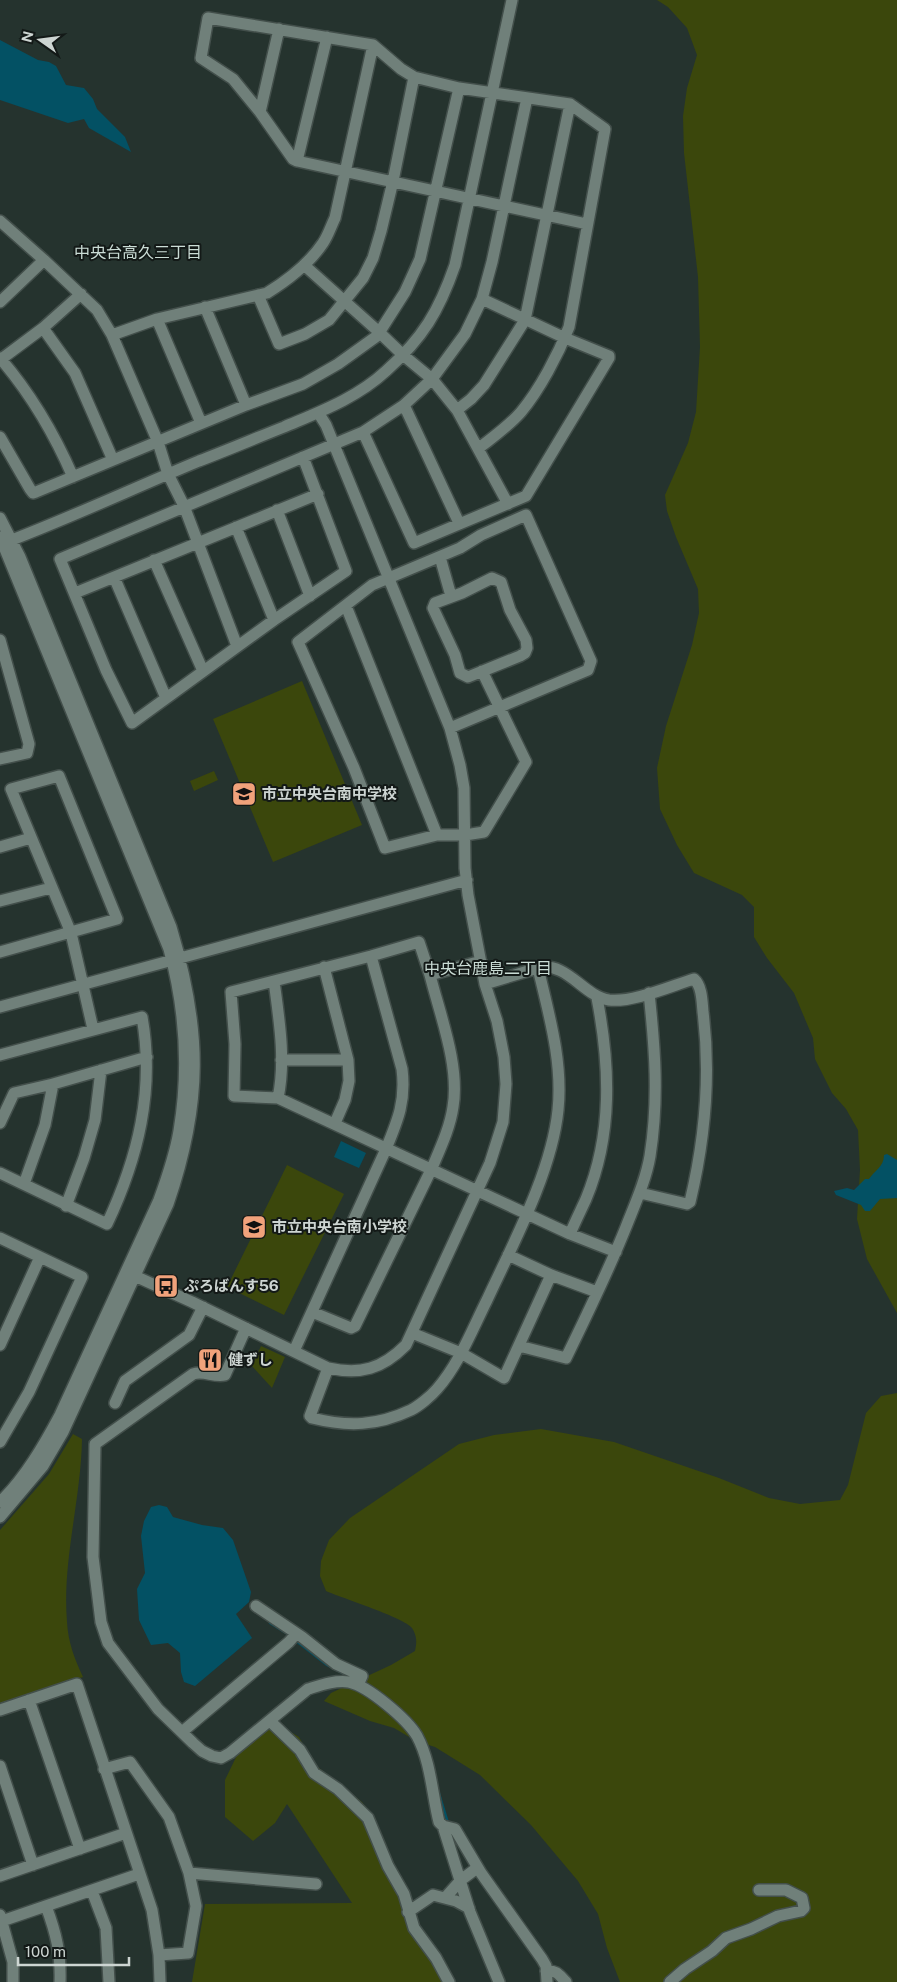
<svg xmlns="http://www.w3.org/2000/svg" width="897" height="1982" font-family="'Public Sans','Noto Sans JP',sans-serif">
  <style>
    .green { fill: #3b470c }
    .water { fill: #035164 }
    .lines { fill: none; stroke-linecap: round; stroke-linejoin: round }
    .stream { stroke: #035164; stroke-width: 2.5 }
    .minor-casing { stroke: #434f4b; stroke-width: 14 }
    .minor { stroke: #70807a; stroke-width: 11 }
    .labels { text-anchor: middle; stroke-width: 4; stroke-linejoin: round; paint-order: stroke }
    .poi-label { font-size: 15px; font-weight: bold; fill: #cdd5d2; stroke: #131917; text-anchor: start }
    .neighbourhood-label { font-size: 16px; fill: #cadcd5; stroke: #131917 }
  </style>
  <rect width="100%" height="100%" fill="#25332e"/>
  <path class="green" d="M657 0H897V1313L867 1259 857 1219 860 1170 858 1130 846 1109 832 1093 815 1059 813 1038 794 993 767 958 754 937V907L742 895 694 873 677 845 660 809 657 768 666 726 692 645 699 613 698 589 676 537 667 511 665 495 688 443 696 412 700 347 698 277 684 153 683 116 687 88 697 55 687 28 668 7Z
    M302 681 362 825 273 862 213 719Z
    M214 771 218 780 194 791 190 781Z
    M287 1165 344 1194 284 1315 227 1287Z
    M261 1346 285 1357 272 1388 252 1366Z
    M897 1393V1982H620L607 1948 598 1914 578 1881 531 1825 480 1775 435 1747 416 1741 394 1728 370 1721 324 1701 331 1693 391 1665 415 1651C417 1642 417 1636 412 1628 405 1618 342 1598 326 1591L320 1576 321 1561 329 1540 350 1518 459 1444 494 1435 541 1429 614 1442 719 1478 769 1498 800 1504 840 1500 848 1485 866 1413 881 1396Z
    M73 1434 82 1439C81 1500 62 1561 67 1622 68 1642 75 1660 83 1677L0 1704V1530L49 1474Z
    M271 1720 299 1737 314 1764 362 1802 375 1819 384 1854 403 1901 450 1982H192L205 1904 352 1903 287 1804 275 1823 253 1841 225 1817V1780L239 1751Z"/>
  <path class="water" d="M0 40 38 60 49 62 56 66 66 85 84 88 93 99 97 109 125 137 131 152 89 128 84 119 68 123 0 100Z
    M341 1141 366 1153 359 1168 334 1157Z
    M887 1154 897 1160V1198L880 1199 870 1211H865L861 1205 836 1195 834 1191 847 1188 854 1190 865 1179H869C874 1171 884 1167 884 1155Z
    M159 1505 167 1507 173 1517 202 1525 223 1528 233 1540 251 1592 249 1602 236 1614 252 1638 195 1686 184 1682 181 1672 180 1653 168 1643 151 1645 139 1620 137 1589 145 1573 141 1536 144 1521 151 1507Z"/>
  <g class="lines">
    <path class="stream" d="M270 1623 291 1636
      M295 1640 327 1665 348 1676
      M438 1790 448 1823"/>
    <defs>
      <path id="minor" d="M260 112 279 29
        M297 161 327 37
        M0 221 44 260 97 310 112 335 158 442 168 474 184 506 237 646
        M304 265 379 332 403 355 432 379 457 410 508 504
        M258 295 279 344 305 334 329 320 363 278 373 258 381 231 393 181 414 77
        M0 302 44 260
        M205 307 246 405
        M157 319 201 423
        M43 328 75 373 113 460
        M112 335 157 319 267 293C288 280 309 264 323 243 328 236 331 226 335 218L373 45
        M0 358C31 394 54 433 73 477
        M0 360 43 328 81 294
        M404 405 459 523
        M457 410 471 399 484 385 525 320 570 104
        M363 432 414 543 526 496 609 358V356L565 338 482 299
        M0 437 30 489 33 493 36 492 246 405 303 384 338 364 377 336 405 292 420 259 459 88
        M479 448C493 437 509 426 521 412 540 389 558 355 569 327L605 129 570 104 459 88 414 77 401 69 373 45 208 18 201 58 233 79 260 112 293 159 297 161 587 224
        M303 457 346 571 274 620 132 723 106 670 60 559 363 432 404 405 432 379 465 334 482 299 492 262 527 98
        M277 510 310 596
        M0 518 20 557 171 927C202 1030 203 1102 168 1204L63 1432 43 1466 0 1517
        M236 527 274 620
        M0 537 169 949C185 1008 189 1071 179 1131 175 1155 167 1178 159 1200L60 1415C44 1445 25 1478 0 1502
        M4 543C70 518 134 488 199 461 228 450 256 438 284 427 319 412 357 398 386 371 423 338 439 311 455 265L512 0
        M440 557 451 596
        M154 560 203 671
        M114 577 166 698
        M492 578 501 582 510 610 526 640 527 648 525 653 520 656 468 677 460 673 455 655 433 608 435 603 462 593Z
        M75 593 318 494
        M346 606 437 835
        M0 640 29 744 27 753 0 759
        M450 728 588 670 591 661 526 515 481 535 460 548 372 585 298 642 354 768 385 848 437 835H465L484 832 526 762 482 671
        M0 847 31 838
        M0 901 51 888
        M0 952 117 919 59 776 11 789 71 933 93 1029
        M481 961 430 975 419 942 371 956 231 992 235 1044 234 1096 278 1098 570 1234 616 1252
        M324 967 348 1060 349 1081 345 1100 335 1123
        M538 968C567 961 583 996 609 1000 632 1003 671 986 694 979 702 986 702 1001 703 1012 711 1076 705 1139 690 1202L687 1204 640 1193
        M274 981C279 1019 286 1060 278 1098
        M0 1007 467 880
        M0 1055 142 1017C155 1090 138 1158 107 1224L0 1173
        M281 1060H348
        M0 1123 14 1093 53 1084 147 1057
        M24 1184 45 1125 53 1084
        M66 1206 84 1158 95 1120 101 1070
        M570 1234C575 1222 581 1210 586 1199 613 1134 610 1065 597 998
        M0 1238 82 1277 29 1392 0 1442
        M508 1255 551 1275 597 1292
        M126 1272 192 1302 328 1368C361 1375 382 1369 406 1345L490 1163 503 1122 506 1084 504 1057 497 1021 485 984 468 895 465 868 464 788 460 765 450 728 326 425 319 414
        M312 1312 351 1328 355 1326 432 1168C440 1149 450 1128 453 1107 460 1066 440 1015 430 975
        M246 1328 225 1375C214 1378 204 1370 193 1374L95 1444 93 1557 101 1622 108 1643 158 1709 193 1743 202 1751 212 1756 221 1758 230 1753 308 1689C321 1685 335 1680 349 1682 368 1686 407 1719 417 1736 431 1762 432 1794 439 1822L443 1826 455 1829 481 1873 542 1959 546 1966 547 1982
        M412 1333 461 1353 504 1378 551 1275
        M0 1345 40 1257
        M519 1346 566 1358C587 1315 608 1272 626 1227 635 1204 646 1180 650 1156 659 1099 655 1049 649 993
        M294 1351 386 1149C398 1120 406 1101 402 1069L371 956
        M328 1368 310 1416 312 1418C348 1427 377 1426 411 1410 419 1406 431 1396 437 1389 459 1364 472 1330 487 1300 513 1244 552 1171 558 1110 563 1062 549 1015 538 968L485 984
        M115 1403 125 1381 189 1335 203 1307
        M256 1606 302 1637 336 1664 362 1676 358 1685
        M29 1700 80 1849
        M0 1710 77 1684 152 1910 159 1955 160 1982
        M270 1721 300 1750 314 1773 338 1789 368 1818 388 1866 404 1894 414 1928 436 1958 449 1982
        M182 1732 289 1642 296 1634
        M0 1766 33 1865
        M104 1769 130 1762 169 1817 189 1873 196 1906 188 1953 159 1955
        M443 1826 470 1912 499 1982
        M189 1873 316 1884
        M0 1876 126 1833
        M92 1891 106 1928 109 1982
        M445 1898 461 1880 477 1868
        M46 1906C56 1933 61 1953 60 1982
        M408 1912 433 1895 456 1901 469 1908
        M0 1915 13 1962V1982
        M2 1921 139 1874
        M546 1971C557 1970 559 1975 566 1982
        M670 1982 685 1969 712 1951 726 1938 751 1929 778 1916 801 1911 804 1908 802 1898 786 1890H759"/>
    </defs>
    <use href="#minor" class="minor-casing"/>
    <use href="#minor" class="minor"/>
  </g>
  <defs>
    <symbol id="school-square" viewBox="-11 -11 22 22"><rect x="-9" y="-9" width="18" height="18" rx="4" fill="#f1a27b" stroke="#131917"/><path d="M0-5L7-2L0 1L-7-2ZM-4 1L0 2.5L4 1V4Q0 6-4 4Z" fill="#111"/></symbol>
    <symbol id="bus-square" viewBox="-11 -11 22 22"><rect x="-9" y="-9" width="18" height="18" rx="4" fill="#f1a27b" stroke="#131917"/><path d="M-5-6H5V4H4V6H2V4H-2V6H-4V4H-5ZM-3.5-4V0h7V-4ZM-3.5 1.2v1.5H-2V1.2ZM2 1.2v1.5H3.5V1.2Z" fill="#111"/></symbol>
    <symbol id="restaurant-square" viewBox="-11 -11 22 22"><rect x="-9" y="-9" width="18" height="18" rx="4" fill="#f1a27b" stroke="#131917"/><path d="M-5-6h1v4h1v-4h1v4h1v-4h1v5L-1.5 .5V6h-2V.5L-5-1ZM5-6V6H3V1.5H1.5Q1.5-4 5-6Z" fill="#111"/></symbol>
  </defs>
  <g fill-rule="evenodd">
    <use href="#school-square" x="230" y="780" width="28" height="28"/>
    <use href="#school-square" x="240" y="1213" width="28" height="28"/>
    <use href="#bus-square" x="152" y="1272" width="28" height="28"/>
    <use href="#restaurant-square" x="196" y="1346" width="28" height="28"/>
  </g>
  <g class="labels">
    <g class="poi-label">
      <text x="262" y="799">市立中央台南中学校</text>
      <text x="272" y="1232">市立中央台南小学校</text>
      <text x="184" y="1291">ぷろばんす56</text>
      <text x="228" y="1365">健ずし</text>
    </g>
    <g class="neighbourhood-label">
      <text x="138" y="258">中央台高久三丁目</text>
      <text x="488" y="974">中央台鹿島二丁目</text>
    </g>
  </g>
  <g transform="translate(40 40) rotate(284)" stroke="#131917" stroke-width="4" paint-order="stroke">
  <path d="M0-4L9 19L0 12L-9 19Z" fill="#cdd5d2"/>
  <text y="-8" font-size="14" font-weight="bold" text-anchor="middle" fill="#cdd5d2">N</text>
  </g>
  <path d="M18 1957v8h111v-8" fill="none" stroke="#cdd5d2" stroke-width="2.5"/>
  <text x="25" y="1957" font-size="15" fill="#cdd5d2" stroke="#131917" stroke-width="4" paint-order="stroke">100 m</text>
</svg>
